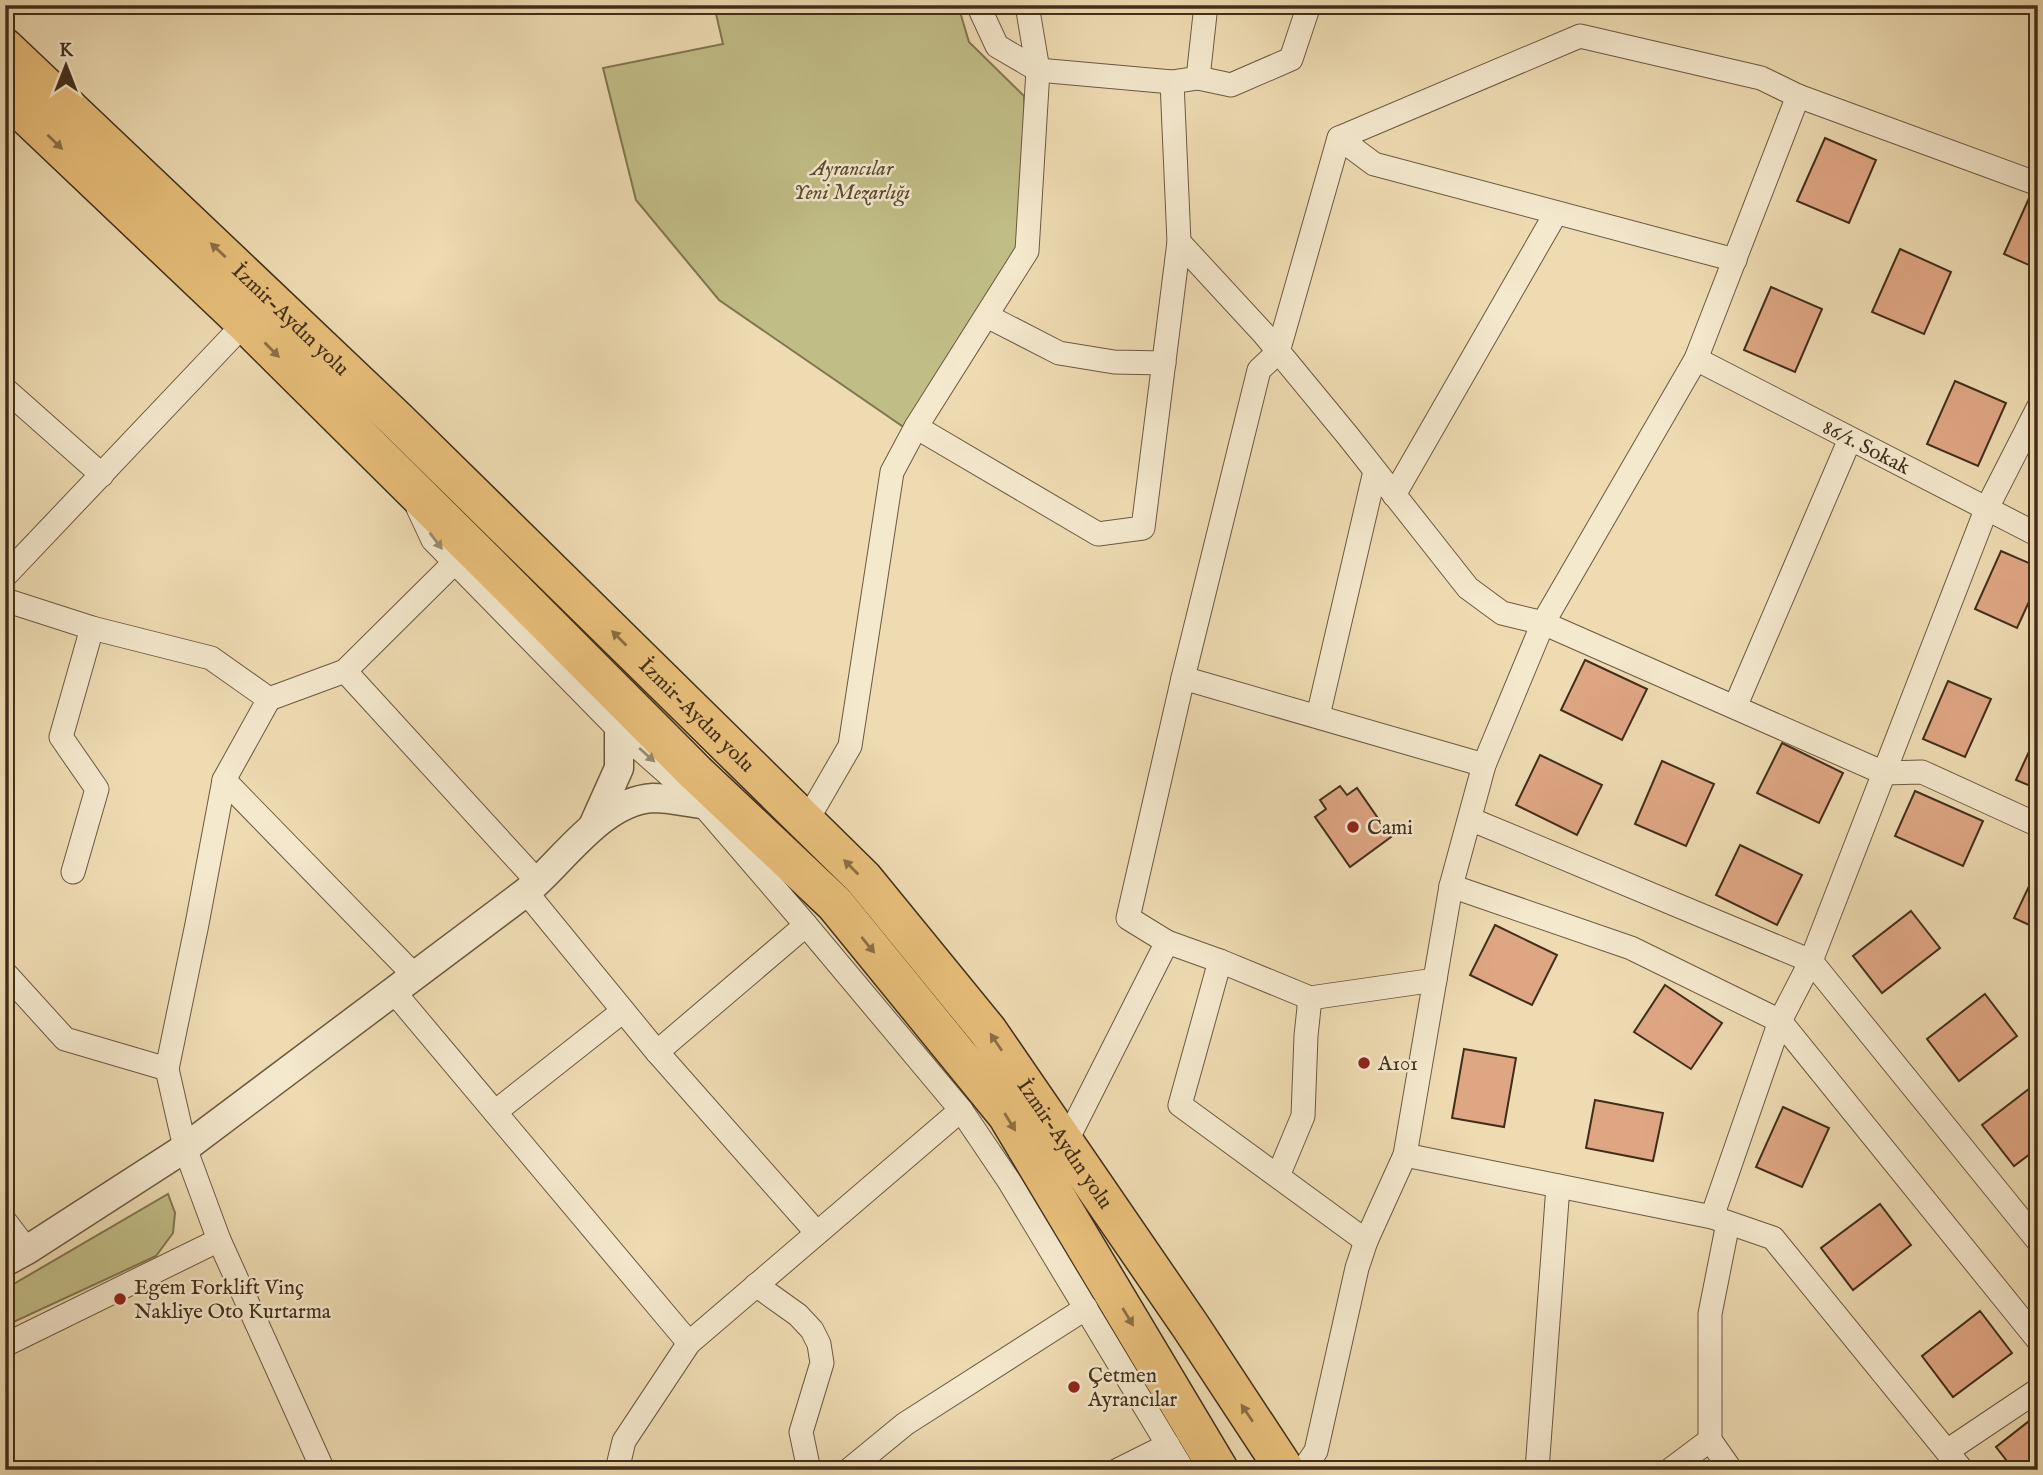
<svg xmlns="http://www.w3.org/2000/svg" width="2043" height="1475" font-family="'IM FELL English',serif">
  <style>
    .green { fill: #c1bd87; stroke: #817650; stroke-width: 2 }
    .building { fill: #dfa684; stroke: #412e19; stroke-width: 2 }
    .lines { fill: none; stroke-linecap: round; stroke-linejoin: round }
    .minor-casing { stroke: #6c593f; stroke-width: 25 }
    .tertiary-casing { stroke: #6c593f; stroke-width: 31 }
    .trunk-casing { stroke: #412e19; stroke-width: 41 }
    .minor { stroke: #f4e8cd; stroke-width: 23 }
    .tertiary { stroke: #f4e8cd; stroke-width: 28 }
    .trunk { stroke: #e7be79; stroke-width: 38 }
    .oneway { fill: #8c6f44 }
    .oneway2 { fill: #9a8b73 }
    .poi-dot { fill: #8f2418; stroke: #f4e8cd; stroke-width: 2.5 }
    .labels { text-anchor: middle; stroke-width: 5; stroke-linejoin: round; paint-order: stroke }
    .park-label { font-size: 21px; font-style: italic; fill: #5b4b2f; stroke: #f4e8cd }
    .street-label { font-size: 21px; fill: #412e19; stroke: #f4e8cd }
    .poi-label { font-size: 21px; fill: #412e19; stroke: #f4e8cd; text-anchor: start }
  </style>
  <rect width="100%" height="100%" fill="#eedbb2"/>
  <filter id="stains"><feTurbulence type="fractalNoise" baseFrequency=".00286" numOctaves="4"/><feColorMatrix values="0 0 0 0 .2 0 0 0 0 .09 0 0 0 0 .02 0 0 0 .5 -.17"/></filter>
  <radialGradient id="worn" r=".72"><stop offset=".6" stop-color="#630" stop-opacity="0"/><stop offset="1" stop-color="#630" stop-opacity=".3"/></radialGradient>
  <path class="green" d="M714 5H958L969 42 1024 96 1028 208 1022 238 905 428 719 300 636 200 603 68 723 44Z
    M168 1194 175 1213 173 1233 156 1256 5 1326V1289Z"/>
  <path class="building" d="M1825 138 1876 160 1849 223 1797 201Z
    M2030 196 2038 198V269L2004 254Z
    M1900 249 1951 272 1924 334 1872 312Z
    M1771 287 1822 309 1795 372 1744 350Z
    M1955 381 2006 403 1978 466 1927 444Z
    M2001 551 2038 567V582L2017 628 1975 609Z
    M1585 660 1647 689 1622 740 1561 710Z
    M1948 681 1991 699 1965 757 1923 739Z
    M2038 732V789L2016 780Z
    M1782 743 1843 773 1819 823 1757 793Z
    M1540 755 1602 785 1577 835 1516 805Z
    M1662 761 1714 784 1686 846 1635 824Z
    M1340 786 1347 795 1357 788 1391 837 1350 867 1315 817 1326 809 1320 800Z
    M1915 791 1983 821 1963 866 1895 836Z
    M1740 845 1802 875 1777 925 1716 895Z
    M2038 867V929L2014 918Z
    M1911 911 1940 948 1882 993 1853 956Z
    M1495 925 1557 955 1532 1005 1470 975Z
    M1665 985 1722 1023 1691 1069 1634 1032Z
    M1985 994 2017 1036 1959 1081 1927 1039Z
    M1464 1049 1516 1058 1504 1127 1452 1118Z
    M2038 1082V1148L2014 1166 1982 1125Z
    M1595 1100 1663 1113 1653 1161 1586 1148Z
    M1783 1107 1829 1128 1802 1187 1756 1167Z
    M1880 1204 1911 1245 1853 1290 1821 1248Z
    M1980 1311 2012 1353 1953 1397 1922 1356Z
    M2038 1414V1470H2014L1996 1447Z"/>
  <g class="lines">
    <defs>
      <g id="minor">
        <path d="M978 5 997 46 1038 70 1172 82 1198 78 1206 5"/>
        <path d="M1198 78 1231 85 1291 59 1309 5"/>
        <path d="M1339 138 1374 164 1735 260"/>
        <path d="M1179 242 1264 334 1348 436 1468 588 1502 613 1543 623 1884 773 1922 772 2038 825"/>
        <path d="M987 316 1059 353 1114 362 1164 363"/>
        <path id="s1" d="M1696 359 2038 535"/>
        <path d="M5 389 102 475"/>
        <path d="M916 427 1098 534 1143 528 1179 242 1172 82"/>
        <path d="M1394 495 1556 213"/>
        <path d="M418 508 433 540 625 736 702 804 806 925 961 1110 1009 1181 1183 1470"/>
        <path d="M5 576 245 323"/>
        <path d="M5 600 92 628 211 658 269 699 224 780 197 924 167 1069 185 1148 219 1240 323 1470"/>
        <path d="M345 671 538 882"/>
        <path d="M1183 678 1259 370 1278 352 1339 138 1580 36 1761 78 1798 96 2038 184"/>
        <path d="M269 699 345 671 455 562"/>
        <path d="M1735 707 1850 439"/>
        <path d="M1318 716 1375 471"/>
        <path d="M224 780 414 975"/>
        <path d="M1470 819 1811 961 2038 1241"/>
        <path d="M806 822 850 746 892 472 916 427 1027 251 1038 70 1027 5"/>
        <path d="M73 872 97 789 61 737 92 628"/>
        <path d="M1451 886 1631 948 1780 1021 2038 1340"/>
        <path d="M526 892 657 1052 817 1233"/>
        <path d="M1167 942 1128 918 1183 678 1484 765"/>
        <path d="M1220 961 1310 998 1435 980"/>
        <path d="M5 973 65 1039 167 1069"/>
        <path d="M394 992 689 1343"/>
        <path d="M657 1052 806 925"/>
        <path d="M495 1112 623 1011"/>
        <path d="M1065 1144 1167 942 1220 961 1180 1105 1366 1241"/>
        <path d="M1405 1155 1712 1217 1773 1238 1962 1470"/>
        <path d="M1278 1176 1303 1116 1306 1036 1310 998"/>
        <path d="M1712 1217 1780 1021 1811 961 1986 510 2038 408"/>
        <path d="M5 1221 27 1250"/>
        <path d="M756 1285 798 1315 812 1330 819 1344 822 1363 801 1432 809 1470"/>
        <path d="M5 1345 219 1240"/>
        <path d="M1710 1440 1731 1470"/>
        <path d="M1947 1451 2038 1390"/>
        <path d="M617 1470 624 1441 689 1343 961 1110"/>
        <path d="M849 1470 905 1424 1086 1308"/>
        <path d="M1118 1470 1168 1445"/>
        <path d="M1303 1470 1316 1451 1357 1268 1366 1241 1405 1155 1451 886 1484 765 1543 623 1696 359 1798 96"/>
        <path d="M1537 1470 1558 1186"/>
        <path d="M1670 1470 1710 1440V1314L1728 1223"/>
      </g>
      <path id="tertiary" d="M593 826 619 768V730
        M5 1262 27 1250 185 1148 526 892C563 862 601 801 653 798 669 798 686 802 702 804"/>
      <g id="trunk">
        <path id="s2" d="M5 48 398 421 863 878 988 1031 1191 1327 1285 1470"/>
        <path d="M5 95 245 323 485 561 696 773 835 904 1007 1115 1219 1470"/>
      </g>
    </defs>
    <use href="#minor" class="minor-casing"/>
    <use href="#tertiary" class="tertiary-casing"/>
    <use href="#trunk" class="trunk-casing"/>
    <use href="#minor" class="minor"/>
    <use href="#tertiary" class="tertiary"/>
    <use href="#trunk" class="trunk"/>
  </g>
  <defs><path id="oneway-solid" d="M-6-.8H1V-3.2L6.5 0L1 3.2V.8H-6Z" transform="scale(1.75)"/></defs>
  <g class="oneway">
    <use href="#oneway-solid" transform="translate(55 142) rotate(44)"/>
    <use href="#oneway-solid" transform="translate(218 250) rotate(-137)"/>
    <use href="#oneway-solid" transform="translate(272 350) rotate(45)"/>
    <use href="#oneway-solid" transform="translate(619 638) rotate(-135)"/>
    <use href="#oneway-solid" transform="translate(851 867) rotate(-135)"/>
    <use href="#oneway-solid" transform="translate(868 945) rotate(51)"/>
    <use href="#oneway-solid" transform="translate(996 1042) rotate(-124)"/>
    <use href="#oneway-solid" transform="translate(1010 1122) rotate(58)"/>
    <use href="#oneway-solid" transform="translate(1128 1317) rotate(59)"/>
    <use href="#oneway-solid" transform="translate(1247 1413) rotate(-124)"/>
  </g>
  <g class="oneway2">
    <use href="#oneway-solid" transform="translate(436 541) rotate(53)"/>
    <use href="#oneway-solid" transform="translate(647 755) rotate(42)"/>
  </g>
  <g class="poi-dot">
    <circle cx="1353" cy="827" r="7"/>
    <circle cx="1364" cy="1063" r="7"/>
    <circle cx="120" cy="1299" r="7"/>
    <circle cx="1074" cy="1387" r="7"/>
  </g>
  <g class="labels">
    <g class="park-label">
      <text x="852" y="175">Ayrancılar<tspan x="852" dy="24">Yeni Mezarlığı</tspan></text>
    </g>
    <g class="street-label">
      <text dy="7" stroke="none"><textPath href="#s2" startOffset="394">İzmir-Aydın yolu</textPath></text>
      <text dy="7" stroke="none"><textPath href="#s1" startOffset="192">86/1. Sokak</textPath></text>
      <text dy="7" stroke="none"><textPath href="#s2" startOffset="961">İzmir-Aydın yolu</textPath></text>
      <text dy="7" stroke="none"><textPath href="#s2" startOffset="1528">İzmir-Aydın yolu</textPath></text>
    </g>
    <g class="poi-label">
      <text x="1367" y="834">Cami</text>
      <text x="1378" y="1070">A101</text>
      <text x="134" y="1294">Egem Forklift Vinç<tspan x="134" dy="24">Nakliye Oto Kurtarma</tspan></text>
      <text x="1088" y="1382">Çetmen<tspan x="1088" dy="24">Ayrancılar</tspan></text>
    </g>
  </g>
  <rect width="2043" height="1475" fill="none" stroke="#eedbb2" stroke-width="28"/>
  <rect x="7" y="7" width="2029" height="1461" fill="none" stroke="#412e19" stroke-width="3.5"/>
  <rect x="14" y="14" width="2015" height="1447" fill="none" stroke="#412e19" stroke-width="2"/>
  <g transform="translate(66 66)" stroke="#f4e8cd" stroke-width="5" paint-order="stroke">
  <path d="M0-5L12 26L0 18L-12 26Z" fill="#412e19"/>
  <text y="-10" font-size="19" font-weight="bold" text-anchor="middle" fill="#412e19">K</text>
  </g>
  <rect width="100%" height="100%" filter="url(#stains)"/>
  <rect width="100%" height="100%" fill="url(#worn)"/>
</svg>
